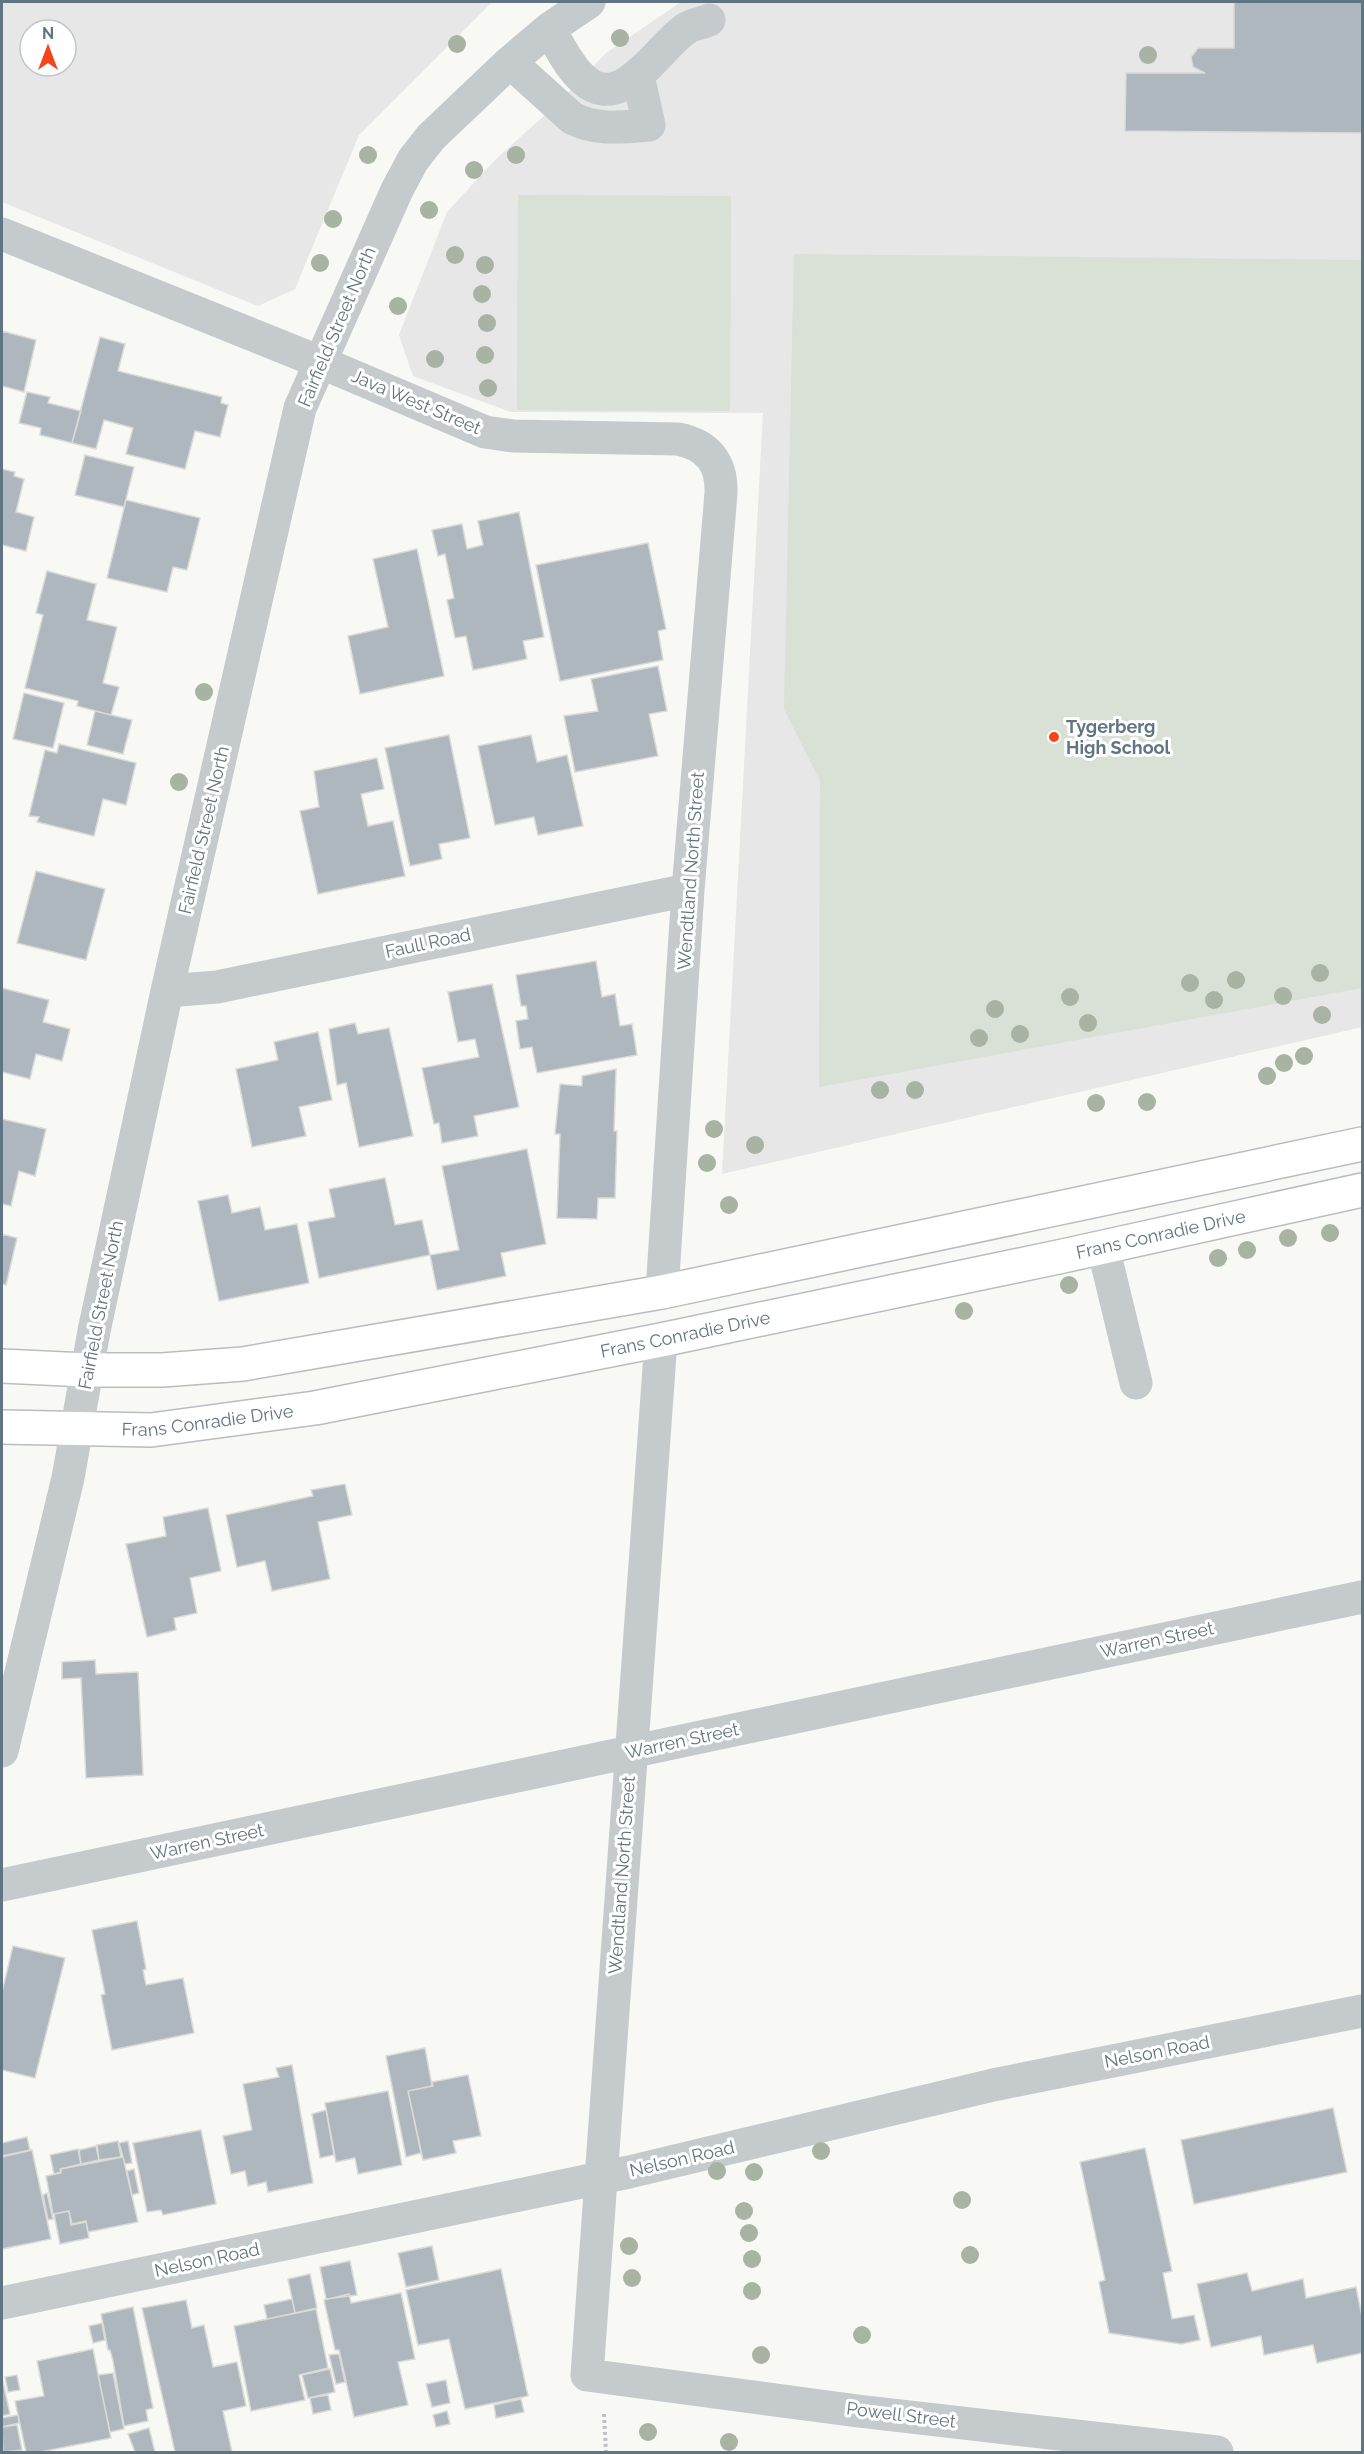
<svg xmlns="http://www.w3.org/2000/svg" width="1364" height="2454" font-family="Raleway,sans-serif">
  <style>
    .built { fill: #e6e7e6; fill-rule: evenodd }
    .green { fill: #d9e0d5 }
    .building { fill: #aeb7bd; stroke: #dadad7; stroke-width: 1.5 }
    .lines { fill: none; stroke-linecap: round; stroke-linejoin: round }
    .major-casing { stroke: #b8bdc0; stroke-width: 36 }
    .path { stroke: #bec1c3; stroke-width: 4; stroke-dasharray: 3 3; stroke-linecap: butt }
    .minor { stroke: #c5cacd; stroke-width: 33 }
    .major { stroke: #fff; stroke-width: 33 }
    .tree { fill: #a8b3a3 }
    .poi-dot { fill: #f44419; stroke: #fff; stroke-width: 2 }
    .labels { text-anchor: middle; stroke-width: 6; stroke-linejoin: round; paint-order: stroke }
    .street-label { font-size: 18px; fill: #607583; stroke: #fff }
    .poi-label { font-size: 18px; font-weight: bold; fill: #607583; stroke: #fff; text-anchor: start }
  </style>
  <rect width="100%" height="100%" fill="#f8f8f5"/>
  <path class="built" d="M2 2H492L359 135 295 289 258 306 2 202ZM30 30H66V66H30Z
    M681 2H1362V1027L722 1174 763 413 511 412 413 376 399 335 447 212 495 160 557 104 606 53Z"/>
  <path class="green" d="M518 195 731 196 730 411 517 410Z
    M794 254 1362 260V988L819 1087 820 781 784 709Z"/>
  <path class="building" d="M1234 2H1362V133L1125 131 1126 73H1205L1193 67 1191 57 1198 48H1234Z
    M2 331 36 340 24 392 2 386Z
    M100 337 125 344 118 371 222 397 221 403 228 405 220 437 195 431 185 469 126 454 133 428 104 420 96 449 72 443Z
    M27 392 50 397 48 403 81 411 72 443 40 435 41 428 19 423Z
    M85 455 134 467 124 507 75 495Z
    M2 469 15 472 14 476 24 479 16 512 34 517 26 551 2 545Z
    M126 500 200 518 187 570 173 567 167 592 107 578Z
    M519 512 544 637 523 641 527 659 473 670 466 636 455 638 447 600 454 598 445 554 438 556 432 530 462 524 467 549 483 545 478 521Z
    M648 543 666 629 658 631 663 660 560 681 536 565Z
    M417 549 444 676 360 694 348 636 388 627 373 559Z
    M47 571 96 584 87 620 117 627 103 683 119 687 111 715 77 706 78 701 25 688 43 615 36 613Z
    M658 666 667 711 649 714 658 756 575 772 564 716 598 711 591 679Z
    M24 693 64 703 53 748 13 739Z
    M95 711 132 720 123 754 87 745Z
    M449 735 470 838 439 844 442 859 410 866 385 748Z
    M531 735 537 762 567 755 583 826 538 835 534 817 495 825 478 746Z
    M59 744 136 763 126 805 103 799 94 836 37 822 39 817 29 816 45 750 57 753Z
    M377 758 384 789 361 794 368 826 393 821 405 876 318 894 300 811 319 807 314 771Z
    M36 871 105 889 86 960 17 943Z
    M596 961 602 997 615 994 620 1026 632 1024 637 1055 537 1073 532 1047 520 1049 516 1021 528 1019 526 1006H521L516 975Z
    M492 984 519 1107 474 1116 478 1136 442 1143 439 1123 434 1124 422 1068 479 1057 475 1039 458 1042 448 992Z
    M2 988 49 1000 43 1022 70 1029 62 1061 36 1054 30 1079 2 1072Z
    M355 1023 358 1034 389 1028 413 1136 359 1147 346 1083 337 1085 329 1029Z
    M318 1032 332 1100 299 1107 306 1136 252 1147 236 1069 278 1060 274 1042Z
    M616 1069 614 1131H617L615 1198H598L597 1219 557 1218 560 1134H555L560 1084 582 1086V1076Z
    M2 1119 46 1129 35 1176 19 1171 11 1206 2 1204Z
    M527 1149 546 1244 501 1253 506 1276 437 1290 430 1255 459 1250 442 1166Z
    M385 1178 395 1225 422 1220 430 1255 319 1278 308 1222 335 1217 329 1189Z
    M228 1195 232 1213 260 1207 265 1230 297 1224 309 1283 219 1301 198 1201Z
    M2 1234 17 1238 6 1285 2 1284Z
    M345 1484 352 1515 318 1522 330 1579 272 1591 265 1561 237 1567 226 1515 313 1496 311 1490Z
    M208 1508 221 1571 190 1578 197 1613 174 1618 176 1630 147 1637 126 1544 166 1536 163 1517Z
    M95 1660 96 1674 138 1672 143 1775 86 1778 81 1678 62 1679V1662Z
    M137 1921 146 1969 143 1970 146 1985 183 1978 194 2033 112 2050 101 1995 105 1994 92 1930Z
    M13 1946 65 1958 35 2078 2 2070V1992Z
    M425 2048 432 2086 408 2091 421 2153 406 2157 386 2056Z
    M292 2065 313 2183 268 2192 266 2182 248 2186 245 2171 231 2174 223 2136 252 2130 243 2084 279 2077 276 2068Z
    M468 2075 481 2136 453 2141 456 2153 423 2160 408 2091 433 2086 432 2082Z
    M388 2091 402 2165 358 2174 355 2158 336 2162 325 2103Z
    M1333 2108 1347 2172 1194 2204 1181 2140Z
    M326 2110 334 2155 320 2158 312 2114Z
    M201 2130 216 2204 163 2215 161 2210 147 2212 133 2143Z
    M27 2137 30 2150 2 2156V2143Z
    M118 2141 121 2157 99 2160 97 2145Z
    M128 2141 132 2163 125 2164 119 2143Z
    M96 2146 99 2160 81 2164 79 2150Z
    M1145 2148 1172 2271 1163 2273 1172 2319 1194 2315 1200 2340 1181 2344 1109 2333 1099 2282 1105 2280 1080 2162Z
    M78 2149 81 2164 60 2169 61 2172 54 2174 50 2155Z
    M32 2150 51 2239 2 2249V2157Z
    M123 2157 138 2222 88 2232 86 2221 72 2224 69 2211 53 2214 46 2176 61 2173V2169Z
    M134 2169 139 2193 132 2195 127 2171Z
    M47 2193 53 2219 48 2220 43 2195Z
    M69 2211 71 2225 86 2222 89 2238 60 2244 54 2214Z
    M432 2246 439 2280 406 2287 398 2253Z
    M350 2261 357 2295 326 2299 320 2267Z
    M501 2269 528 2396 465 2409 449 2339 418 2345 406 2290Z
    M1247 2273 1252 2291 1303 2279 1306 2298 1356 2287 1362 2317V2353L1317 2363 1313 2345 1264 2355 1261 2336 1211 2347 1197 2284Z
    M310 2274 317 2308 295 2313 288 2279Z
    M401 2293 415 2359 398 2362 408 2405 354 2417 339 2350H335L324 2300 349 2294 351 2303Z
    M292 2299 295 2313 267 2319 264 2305Z
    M186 2300 192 2328 204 2325 213 2367 237 2362 246 2406 223 2411 232 2452H175L142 2308Z
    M133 2307 153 2408 146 2410 148 2421 124 2426 113 2361 110 2350H108L101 2314Z
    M316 2309 328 2368 299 2375 305 2400 251 2411 234 2326Z
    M102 2323 105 2340 93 2343 89 2326Z
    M93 2349 111 2438 40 2452H26L15 2401 44 2396 37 2361Z
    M339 2354 345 2382 336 2384 329 2355Z
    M330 2369 335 2392 308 2398 302 2375Z
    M113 2373 124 2429 110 2432 98 2375Z
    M17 2375 20 2390 8 2392 5 2377Z
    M2 2377 10 2414 2 2416Z
    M446 2380 450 2403 432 2407 426 2384Z
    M328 2395 331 2410 313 2414 310 2398Z
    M521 2399 524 2412 496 2418 494 2405Z
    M447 2411 450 2424 436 2427 433 2415Z
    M18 2415 19 2423 2 2427V2418Z
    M17 2425 22 2450 3 2452 2 2427Z
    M149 2428 155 2452H135L128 2434Z"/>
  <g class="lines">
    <defs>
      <g id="major">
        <path d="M2 1366 86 1370H162L243 1364 662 1292 1362 1144"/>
        <path id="s1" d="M2 1427 151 1430 315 1408 661 1340 1063 1256 1362 1190"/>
      </g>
    </defs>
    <use href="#major" class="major-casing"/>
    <path class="path" d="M604 2414 606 2452"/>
    <path class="minor" d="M549 29C559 45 569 67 583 79 622 116 661 43 687 28 694 24 703 23 709 20
      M510 62 572 118C597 131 622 127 649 125L638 76
      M2 234 320 362 485 432 513 436 678 439C708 445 722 463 721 493L688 890 662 1292
      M167 991 217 987 688 890
      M1103 1247 1136 1383
      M661 1340 587 2375 858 2411 1217 2452
      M2 1751 68 1478 94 1331 167 991 300 408 397 190 413 160 431 137 510 62 549 29 589 2
      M2 1885 1362 1597
      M2 2303 629 2172 993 2085 1362 2011"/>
    <use href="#major" class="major"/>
  </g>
  <g class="tree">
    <circle cx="620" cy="38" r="9"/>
    <circle cx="457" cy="44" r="9"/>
    <circle cx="1148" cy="55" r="9"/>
    <circle cx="368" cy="155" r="9"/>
    <circle cx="516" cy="155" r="9"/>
    <circle cx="474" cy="170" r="9"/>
    <circle cx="429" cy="210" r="9"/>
    <circle cx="333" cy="219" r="9"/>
    <circle cx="455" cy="255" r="9"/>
    <circle cx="320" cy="263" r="9"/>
    <circle cx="485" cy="265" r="9"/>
    <circle cx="482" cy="294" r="9"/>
    <circle cx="398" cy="306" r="9"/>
    <circle cx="487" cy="323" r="9"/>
    <circle cx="485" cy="355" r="9"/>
    <circle cx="435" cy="359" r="9"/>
    <circle cx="488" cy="388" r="9"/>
    <circle cx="204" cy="692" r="9"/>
    <circle cx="179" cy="782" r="9"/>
    <circle cx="1320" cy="973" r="9"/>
    <circle cx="1236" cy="980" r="9"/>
    <circle cx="1190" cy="983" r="9"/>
    <circle cx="1283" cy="996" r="9"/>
    <circle cx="1070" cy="997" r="9"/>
    <circle cx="1214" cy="1000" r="9"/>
    <circle cx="995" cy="1009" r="9"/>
    <circle cx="1322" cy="1015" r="9"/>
    <circle cx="1088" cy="1023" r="9"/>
    <circle cx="1020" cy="1034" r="9"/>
    <circle cx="979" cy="1038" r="9"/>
    <circle cx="1304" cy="1056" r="9"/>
    <circle cx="1284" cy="1063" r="9"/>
    <circle cx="1267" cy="1076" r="9"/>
    <circle cx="880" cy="1090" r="9"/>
    <circle cx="915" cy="1090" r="9"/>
    <circle cx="1147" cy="1102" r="9"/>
    <circle cx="1096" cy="1103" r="9"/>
    <circle cx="714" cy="1129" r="9"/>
    <circle cx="755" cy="1145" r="9"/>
    <circle cx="707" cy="1163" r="9"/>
    <circle cx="729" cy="1205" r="9"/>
    <circle cx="1330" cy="1233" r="9"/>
    <circle cx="1288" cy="1238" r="9"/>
    <circle cx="1247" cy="1250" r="9"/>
    <circle cx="1218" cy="1258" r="9"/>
    <circle cx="1069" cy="1285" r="9"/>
    <circle cx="964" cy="1311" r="9"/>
    <circle cx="821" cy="2151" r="9"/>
    <circle cx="717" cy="2171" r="9"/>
    <circle cx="754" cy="2172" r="9"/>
    <circle cx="962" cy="2200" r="9"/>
    <circle cx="744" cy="2211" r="9"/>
    <circle cx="749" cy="2233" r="9"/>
    <circle cx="629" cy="2246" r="9"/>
    <circle cx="970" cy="2255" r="9"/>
    <circle cx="752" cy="2259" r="9"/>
    <circle cx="632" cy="2278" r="9"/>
    <circle cx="752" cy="2291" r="9"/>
    <circle cx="862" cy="2335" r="9"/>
    <circle cx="761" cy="2355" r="9"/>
    <circle cx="648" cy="2432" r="9"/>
    <circle cx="729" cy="2442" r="9"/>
  </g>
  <circle class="poi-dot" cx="1054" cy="737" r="6"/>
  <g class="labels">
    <g class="street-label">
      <text transform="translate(337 327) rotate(-67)" y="6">Fairfield Street North</text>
      <text transform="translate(416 402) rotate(23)" y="6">Java West Street</text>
      <text transform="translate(204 830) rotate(-77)" y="6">Fairfield Street North</text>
      <text transform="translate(691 871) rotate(-86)" y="6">Wendtland North Street</text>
      <text transform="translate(428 943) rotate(-12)" y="6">Faull Road</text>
      <text dy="6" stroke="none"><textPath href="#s1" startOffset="1178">Frans Conradie Drive</textPath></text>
      <text transform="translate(101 1305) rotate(-79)" y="6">Fairfield Street North</text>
      <text dy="6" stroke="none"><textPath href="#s1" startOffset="692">Frans Conradie Drive</textPath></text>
      <text dy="6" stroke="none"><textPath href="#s1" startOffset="206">Frans Conradie Drive</textPath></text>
      <text transform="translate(1157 1640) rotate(-12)" y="6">Warren Street</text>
      <text transform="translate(682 1741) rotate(-12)" y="6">Warren Street</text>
      <text transform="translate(207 1842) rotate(-12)" y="6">Warren Street</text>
      <text transform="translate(622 1875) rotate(-86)" y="6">Wendtland North Street</text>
      <text transform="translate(1157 2052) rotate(-11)" y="6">Nelson Road</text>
      <text transform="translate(682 2159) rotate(-13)" y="6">Nelson Road</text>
      <text transform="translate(207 2260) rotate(-12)" y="6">Nelson Road</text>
      <text transform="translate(901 2415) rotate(7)" y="6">Powell Street</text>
    </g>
    <g class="poi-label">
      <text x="1066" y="733">Tygerberg<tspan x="1066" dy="21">High School</tspan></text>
    </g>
  </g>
  <rect width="1364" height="2454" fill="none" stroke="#607583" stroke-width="6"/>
  <g transform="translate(48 48)"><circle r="28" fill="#ffffff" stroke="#bfc8cd" stroke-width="1.5"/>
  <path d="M0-4.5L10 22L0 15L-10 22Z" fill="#f44419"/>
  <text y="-9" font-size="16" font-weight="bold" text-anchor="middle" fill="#607583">N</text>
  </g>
</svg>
